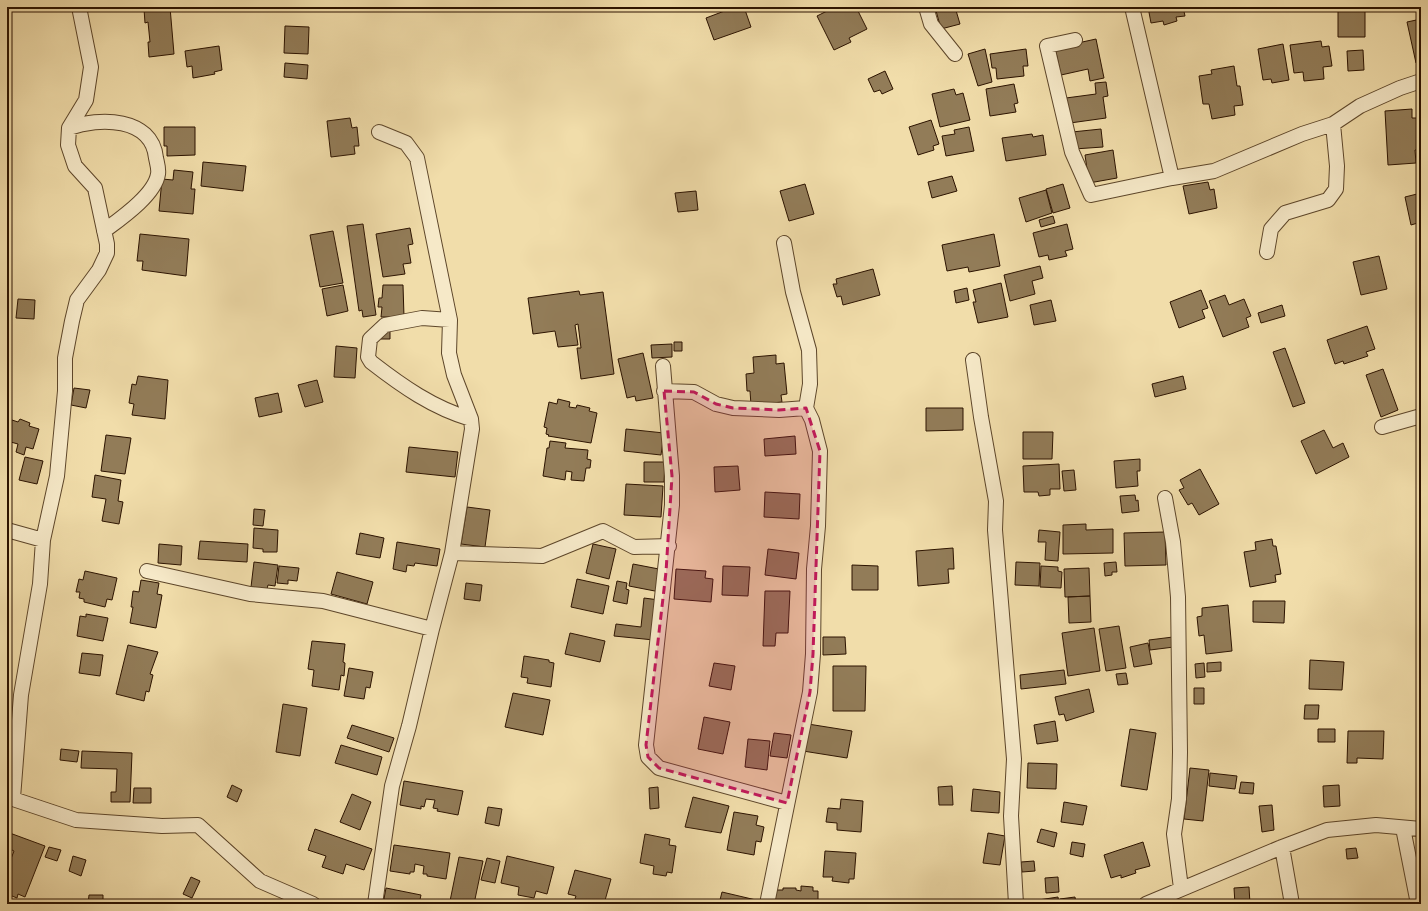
<svg xmlns="http://www.w3.org/2000/svg" width="1428" height="911" font-family="Vollkorn,serif">
  <style>
    .building { fill: #927c58; stroke: #2c1300 }
    .lines { fill: none; stroke-linecap: round; stroke-linejoin: round }
    .street-casing { stroke: #5d462a; stroke-width: 16 }
    .street { stroke: #f6e9c8; stroke-width: 14 }
    .marked { fill: #c2185b; fill-opacity: 0.2; stroke: #c2185b; stroke-width: 3; stroke-dasharray: 8 5; stroke-linejoin: round }
  </style>
  <rect width="100%" height="100%" fill="#f1ddaa"/>
  <filter id="stains"><feTurbulence type="fractalNoise" baseFrequency=".005" numOctaves="4"/><feColorMatrix values="0 0 0 0 .2 0 0 0 0 .09 0 0 0 0 .02 0 0 0 .5 -.17"/></filter>
  <radialGradient id="worn" r=".72"><stop offset=".6" stop-color="#630" stop-opacity="0"/><stop offset="1" stop-color="#630" stop-opacity=".3"/></radialGradient>
  <path class="building" d="M147 7H170L174 54 149 57 148 42H150L148 22 145 23 144 9H147Z
    M735 7H744L751 27 714 40 706 18Z
    M835 7H856L867 29 849 38 851 42 834 50 817 16Z
    M935 7H955L960 24 941 29Z
    M1148 7H1183L1185 16 1176 17 1177 21 1164 25 1163 21 1151 23Z
    M1338 7H1365V37H1338Z
    M1421 19V62L1416 63 1407 22Z
    M285 26 309 27 308 54 284 53Z
    M1096 39 1104 78 1090 81 1088 69 1061 75 1055 48Z
    M1321 41 1322 47 1329 46 1332 66 1323 67 1324 79 1304 81 1303 72 1294 73 1290 45Z
    M1283 44 1289 80 1272 83 1271 79 1263 80 1258 49Z
    M219 46 222 70 214 72 215 74 193 78 192 66 187 67 185 51Z
    M985 49 992 82 978 86 968 54Z
    M1026 49 1028 66H1023L1024 76 997 79 996 68H992L990 54Z
    M1363 50 1364 70 1348 71 1347 51Z
    M285 63 308 65 307 79 284 77Z
    M1234 66 1237 86H1240L1243 105 1234 106 1235 115 1212 119 1209 104H1203L1199 76 1212 74 1211 70Z
    M885 71 893 89 882 94 880 90 874 92 868 79Z
    M1106 82 1108 96 1103 97 1106 118 1070 123 1066 98 1096 94 1095 83Z
    M1014 84 1018 103 1014 104 1016 112 990 116 986 89Z
    M954 89 956 95 963 93 970 120 940 127 932 94Z
    M1412 109V118H1418L1420 150H1415L1416 163 1388 165 1385 111Z
    M350 118 352 128 357 127 359 146H354L355 154 331 157 327 121Z
    M931 120 939 144 933 146 934 150 918 155 909 127Z
    M164 127H195V155L167 156V146H164Z
    M969 127 974 151 946 156 942 136 955 134 954 130Z
    M1101 129 1103 147 1074 149 1072 132Z
    M1032 134 1033 137 1043 135 1046 155 1006 161 1002 138Z
    M1113 150 1117 178 1089 183 1085 155Z
    M203 162 246 166 243 191 201 186Z
    M174 170 193 172 191 189H195L193 214 159 211 162 179 173 180Z
    M952 176 957 191 932 198 928 182Z
    M1208 182 1210 190 1214 189 1217 208 1189 214 1183 186Z
    M805 184 814 214 789 221 780 191Z
    M1063 184 1070 208 1053 213 1046 189Z
    M1046 190 1052 213 1026 222 1019 198Z
    M696 191 698 210 678 212 675 193Z
    M1421 193V222L1411 225 1405 197Z
    M1053 216 1055 223 1041 227 1039 220Z
    M363 224 376 315 363 317 362 310 359 311 347 226Z
    M1067 224 1073 249 1065 251 1067 256 1049 260 1048 255 1039 257 1033 233Z
    M410 228 413 244 408 245 411 263 403 264 405 274 383 277 376 234Z
    M333 231 343 283 320 287 310 235Z
    M140 234 189 239 186 276 142 270 143 261H137Z
    M994 234 1000 266 969 272 968 267 947 271 942 245Z
    M1379 256 1387 289 1361 295 1353 262Z
    M1040 266 1043 278 1032 281 1035 294 1010 301 1004 275Z
    M873 269 880 295 843 305 841 296 837 297 833 284H837L836 279Z
    M1001 283 1008 317 978 323 973 302H976L973 290Z
    M343 285 348 311 327 316 322 289Z
    M383 285H403L404 317H381L382 307H378L379 298H382Z
    M967 288 969 300 956 303 954 291Z
    M1201 290 1208 308 1202 310 1205 318 1179 328 1170 302Z
    M579 291 580 295 603 292 614 374 581 379 577 348H581L578 324 575 325 578 345 558 347 555 331 533 334 528 298Z
    M1225 295 1229 305 1244 299 1251 316 1246 318 1249 327 1223 337 1209 301Z
    M18 299 35 300 34 319 16 318Z
    M1051 300 1056 321 1034 325 1030 305Z
    M1282 305 1285 316 1261 323 1258 313Z
    M1367 326 1375 349 1366 352 1368 356 1344 364 1343 361 1335 364 1327 340Z
    M382 329 390 330V339H381Z
    M674 342H682V351H674Z
    M672 344V357L652 358 651 345Z
    M336 346 357 348 355 378 334 377Z
    M1285 348 1305 403 1293 407 1273 352Z
    M643 353 653 398 636 401 635 396 627 398 618 359Z
    M776 355V364L784 363 787 394 781 395 782 402 751 405 750 391H747L746 374 754 373 753 357Z
    M1383 369 1398 410 1381 417 1366 375Z
    M138 376 168 380 165 419 132 415 134 404 129 403 132 384 136 385Z
    M1183 376 1186 389 1155 397 1152 384Z
    M317 380 323 402 305 407 298 385Z
    M74 388 90 390 86 408 71 405Z
    M278 393 282 412 259 417 255 398Z
    M558 399 570 402 569 407 576 408 577 405 590 408 589 411 597 413 591 443 548 436 549 435 546 434 547 428 544 427 549 402 557 404Z
    M926 408H963V430L926 431Z
    M9 419 18 422 20 419 30 423 29 426 39 429 33 449 26 447 24 455 16 452 18 444 7 441V426Z
    M626 429 664 433 661 455 624 451Z
    M1324 430 1333 448 1343 443 1349 457 1316 474 1301 441Z
    M1023 432H1053L1052 459H1023Z
    M106 435 131 438 125 474 101 471Z
    M795 436 796 454 765 456 764 439Z
    M550 441 566 443 565 448 588 450 587 459 591 460 590 468H586L584 481 571 480 572 472 566 471 565 480 543 476 547 448H549Z
    M409 447 458 452 455 477 406 472Z
    M25 457 43 461 37 484 19 480Z
    M1140 459V471H1137L1138 486 1116 488 1114 461Z
    M644 462H665L664 482H644Z
    M1059 464 1060 489H1050V495L1039 496 1038 492H1024L1023 466Z
    M738 466 740 490 715 492 714 467Z
    M1200 469 1219 504 1199 515 1192 503 1188 505 1179 490 1184 488 1180 480Z
    M1074 470 1076 490 1064 491 1062 471Z
    M95 475 121 480 118 501 123 502 119 524 102 521 106 499 92 497Z
    M626 484 663 486 661 517 624 515Z
    M765 492 800 494 799 519 764 517Z
    M1135 495 1136 501 1138 500 1139 511 1122 513 1120 496Z
    M467 507 490 510 485 547 461 544Z
    M254 509 265 510 263 526 253 525Z
    M1086 524V530L1113 529V553L1063 554V525Z
    M254 528 278 530 277 552H263V549L253 548Z
    M1039 530 1060 532 1058 561 1045 560 1046 542H1038Z
    M1165 532 1166 565 1125 566 1124 533Z
    M360 533 384 538 380 558 356 554Z
    M1272 539 1273 546H1276L1281 574 1275 575 1276 582 1250 587 1244 552 1256 550 1255 542Z
    M200 541 248 544 247 562 198 559Z
    M397 542 440 549 437 566 415 563 414 566 407 565 406 572 393 569Z
    M159 544 182 546 181 565 158 563Z
    M593 544 616 549 609 579 586 573Z
    M953 548 954 569H948L949 583 918 586 916 551Z
    M768 549 799 553 796 579 765 575Z
    M254 562 278 565 275 586 268 585 267 589 251 587Z
    M1016 562 1040 563 1039 586 1015 585Z
    M1116 562 1117 572H1112V575L1105 576 1104 563Z
    M633 564 664 570 660 592 629 586Z
    M852 565 878 566V590H852Z
    M279 566 299 568 297 581 288 580V584L277 583Z
    M723 566 750 567 748 596 722 595Z
    M1041 566 1058 567V571L1062 572 1061 588 1040 587Z
    M1089 568 1090 596 1065 597 1064 569Z
    M676 569 706 571 705 578 713 579 711 602 674 599Z
    M85 571 117 578 112 600 107 599 105 607 84 602V599L79 598 80 592H76L79 579 83 580Z
    M337 572 373 582 367 604 331 594Z
    M577 579 609 586 603 614 571 607Z
    M141 580 159 583 157 594 162 595 156 628 130 623 133 607H131L133 591 139 592Z
    M617 581 627 583 626 589 629 590 627 604 613 601Z
    M466 583 482 585 480 601 464 599Z
    M765 591H790L788 633H776L775 646H763Z
    M1090 596 1091 622 1069 623 1068 597Z
    M644 598 659 600 654 640 614 636 616 624 641 627Z
    M1253 601H1285L1284 623 1253 622Z
    M1228 605 1232 651 1206 654 1204 635 1199 636 1197 617 1202 616V608Z
    M86 614 108 618 103 641 77 636 80 616 86 617Z
    M1119 626 1126 668 1106 671 1099 629Z
    M1094 628 1100 671 1068 676 1062 633Z
    M570 633 605 641 600 662 565 654Z
    M823 637H845L846 654 823 655Z
    M1173 637 1174 647 1150 650 1149 640Z
    M312 641 345 644 343 662 345 663 344 676 341 675 339 690 312 686 314 670 308 669Z
    M1148 643 1152 664 1134 667 1130 647Z
    M128 645 158 652 150 674 153 675 149 692 146 691 144 701 116 694Z
    M82 653 103 655 100 676 79 673Z
    M524 656 549 660V662L554 663 551 687 527 683 528 678 521 677Z
    M1310 660 1344 662 1342 690 1309 689Z
    M1221 662V671L1207 672V663Z
    M714 663 735 666 731 690 709 686Z
    M1204 663 1205 677 1196 678 1195 664Z
    M833 666H866L865 711H833Z
    M349 668 373 672 370 688 366 687 364 699 344 696Z
    M1064 670 1066 684 1021 689 1020 675Z
    M1126 673 1128 684 1118 685 1116 674Z
    M1194 688H1204V704H1194Z
    M1089 689 1094 712 1066 721 1064 714 1059 715 1055 697Z
    M513 693 550 700 543 735 505 727Z
    M283 704 307 708 300 756 276 752Z
    M1305 705H1319L1318 719H1304Z
    M704 717 730 722 723 754 698 749Z
    M1055 721 1058 741 1037 744 1034 725Z
    M808 724 852 731 847 758 803 751Z
    M352 725 394 738 389 752 347 738Z
    M1130 729 1156 733 1147 790 1121 786Z
    M1318 729H1335V742H1318Z
    M1348 731H1384L1383 759 1357 758V763H1347Z
    M774 733 791 735 787 758 770 756Z
    M748 739 770 741 767 770 745 767Z
    M341 745 382 757 377 775 335 763Z
    M61 749 79 751 77 762 60 760Z
    M82 751 132 753 130 802H111V792H116L117 769 81 768Z
    M1028 763 1057 764 1056 789 1027 788Z
    M1190 768 1209 770 1203 821 1184 819Z
    M1210 773 1237 776 1235 789 1209 786Z
    M404 781 463 791 458 815 437 811 438 809 433 808 435 800 426 799 424 807 421 806V809L400 805Z
    M1241 782 1254 783 1253 794 1239 793Z
    M232 785 242 790 237 802 227 797Z
    M1339 785 1340 806 1324 807 1323 786Z
    M952 786 953 805H939L938 787Z
    M658 787 659 808 650 809 649 788Z
    M134 788H151V803H133Z
    M973 789 1000 792 999 813 971 811Z
    M352 794 371 802 360 830 340 822Z
    M693 797 729 806 721 833 685 827Z
    M841 799 863 801 861 832 837 830V823L826 822 828 808 840 809Z
    M1064 802 1087 806 1083 825 1061 822Z
    M1272 805 1274 830 1262 832 1259 806Z
    M488 807 502 809 499 826 485 823Z
    M734 812 758 816 756 825 764 827 761 842 756 841 754 855 727 850Z
    M315 829 372 849 364 870 346 864 343 874 322 867 326 856 308 850Z
    M1041 829 1057 833 1054 847 1037 842Z
    M7 832 45 846 25 897 18 894 17 898 7 894V869L14 851 8 848 7 851Z
    M988 833 1005 836 1000 865 983 863Z
    M645 834 670 839 669 845 676 846 672 873 667 872 666 876 653 874 654 866 640 863Z
    M1072 842 1085 844 1083 857 1070 854Z
    M1143 842 1150 866 1135 870 1136 873 1121 878V875L1111 878 1104 855Z
    M394 845 450 853 446 879 427 876V874H423L424 866 415 864 414 872H410V874L390 871Z
    M49 847 61 850 57 861 45 857Z
    M1356 848 1358 858 1347 859 1346 849Z
    M825 851 856 853 854 879H849V883L832 881 833 877H823Z
    M73 856 86 860 81 876 69 871Z
    M507 856 554 867 547 894 536 891 534 898 518 895 519 887 501 883Z
    M459 857 483 861 474 904 450 901Z
    M487 858 500 861 495 883 481 880Z
    M1034 861 1035 871 1022 872 1021 862Z
    M575 870 611 879 604 904H573L576 896 568 894Z
    M191 877 200 881 192 898 183 894Z
    M1058 877 1059 892 1046 893 1045 878Z
    M801 886 813 887V891H818V904H774L775 890H783V888H796V890L801 891Z
    M1249 887 1250 904H1235L1234 888Z
    M386 888 421 895 419 904H383Z
    M722 892 756 900 755 904H719Z
    M89 895H103V904H88Z
    M1058 897 1059 904H1032V901Z
    M1075 897 1076 904H1061L1060 899Z
    M1276 900V904H1263V901Z"/>
  <g class="lines">
    <defs>
      <path id="street" d="M926 7 931 24 955 54
        M1132 7 1172 178
        M1075 40 1047 46 1072 152 1091 195 1172 178 1214 171 1302 134 1333 124 1360 106 1400 88 1421 81
        M69 128C99 117 152 117 156 158 157 163 159 169 158 174 155 195 120 219 104 231
        M1267 252 1271 229 1285 213 1328 200 1336 189 1337 166 1333 124
        M450 320 422 318 385 325 370 339 368 357 371 362C402 386 433 408 471 419
        M973 360 981 417 996 501 995 530 1014 759 1011 816 1016 904
        M663 366 672 476V505L646 745 648 757 659 768 787 803
        M664 391 694 392 716 404 733 408 779 410 806 408
        M1382 427 1421 416
        M1165 498 1173 542 1178 597 1180 752 1179 799 1174 834 1181 888
        M7 530 43 540
        M452 553 542 556 603 531 634 547 669 546
        M147 571 250 594 323 601 432 629
        M7 797 76 820 162 826 198 825 260 881 313 904
        M13 798 21 695 40 584 43 540 57 476 65 391V358L72 321 77 300 99 270 107 253V244L95 188 75 166 68 145 69 128 86 100 91 67 79 7
        M1403 828 1418 904
        M1282 847 1292 904
        M375 904 392 786 409 726 432 629 452 553 472 429 471 419 454 375 449 353 450 320 417 158 406 143 379 132
        M767 904 810 692 813 654 814 569 818 526 820 451 812 420 806 408 810 384 809 350 793 292 784 243
        M1146 904 1282 847 1327 830 1376 825 1421 829"/>
    </defs>
    <use href="#street" class="street-casing"/>
    <use href="#street" class="street"/>
  </g>
  <path class="marked" d="M664 391 694 392 716 404 733 408 779 410 806 408 820 451 813 654 810 692 787 803 659 768 648 757 646 745 666 572 672 476Z"/>
  <rect width="1428" height="911" fill="none" stroke="#f1ddaa" stroke-width="24"/>
  <rect x="8" y="8" width="1412" height="895" fill="none" stroke="#2c1300" stroke-width="2"/>
  <rect x="12" y="12" width="1404" height="887" fill="none" stroke="#2c1300"/>
  <rect width="100%" height="100%" filter="url(#stains)"/>
  <rect width="100%" height="100%" fill="url(#worn)"/>
</svg>
